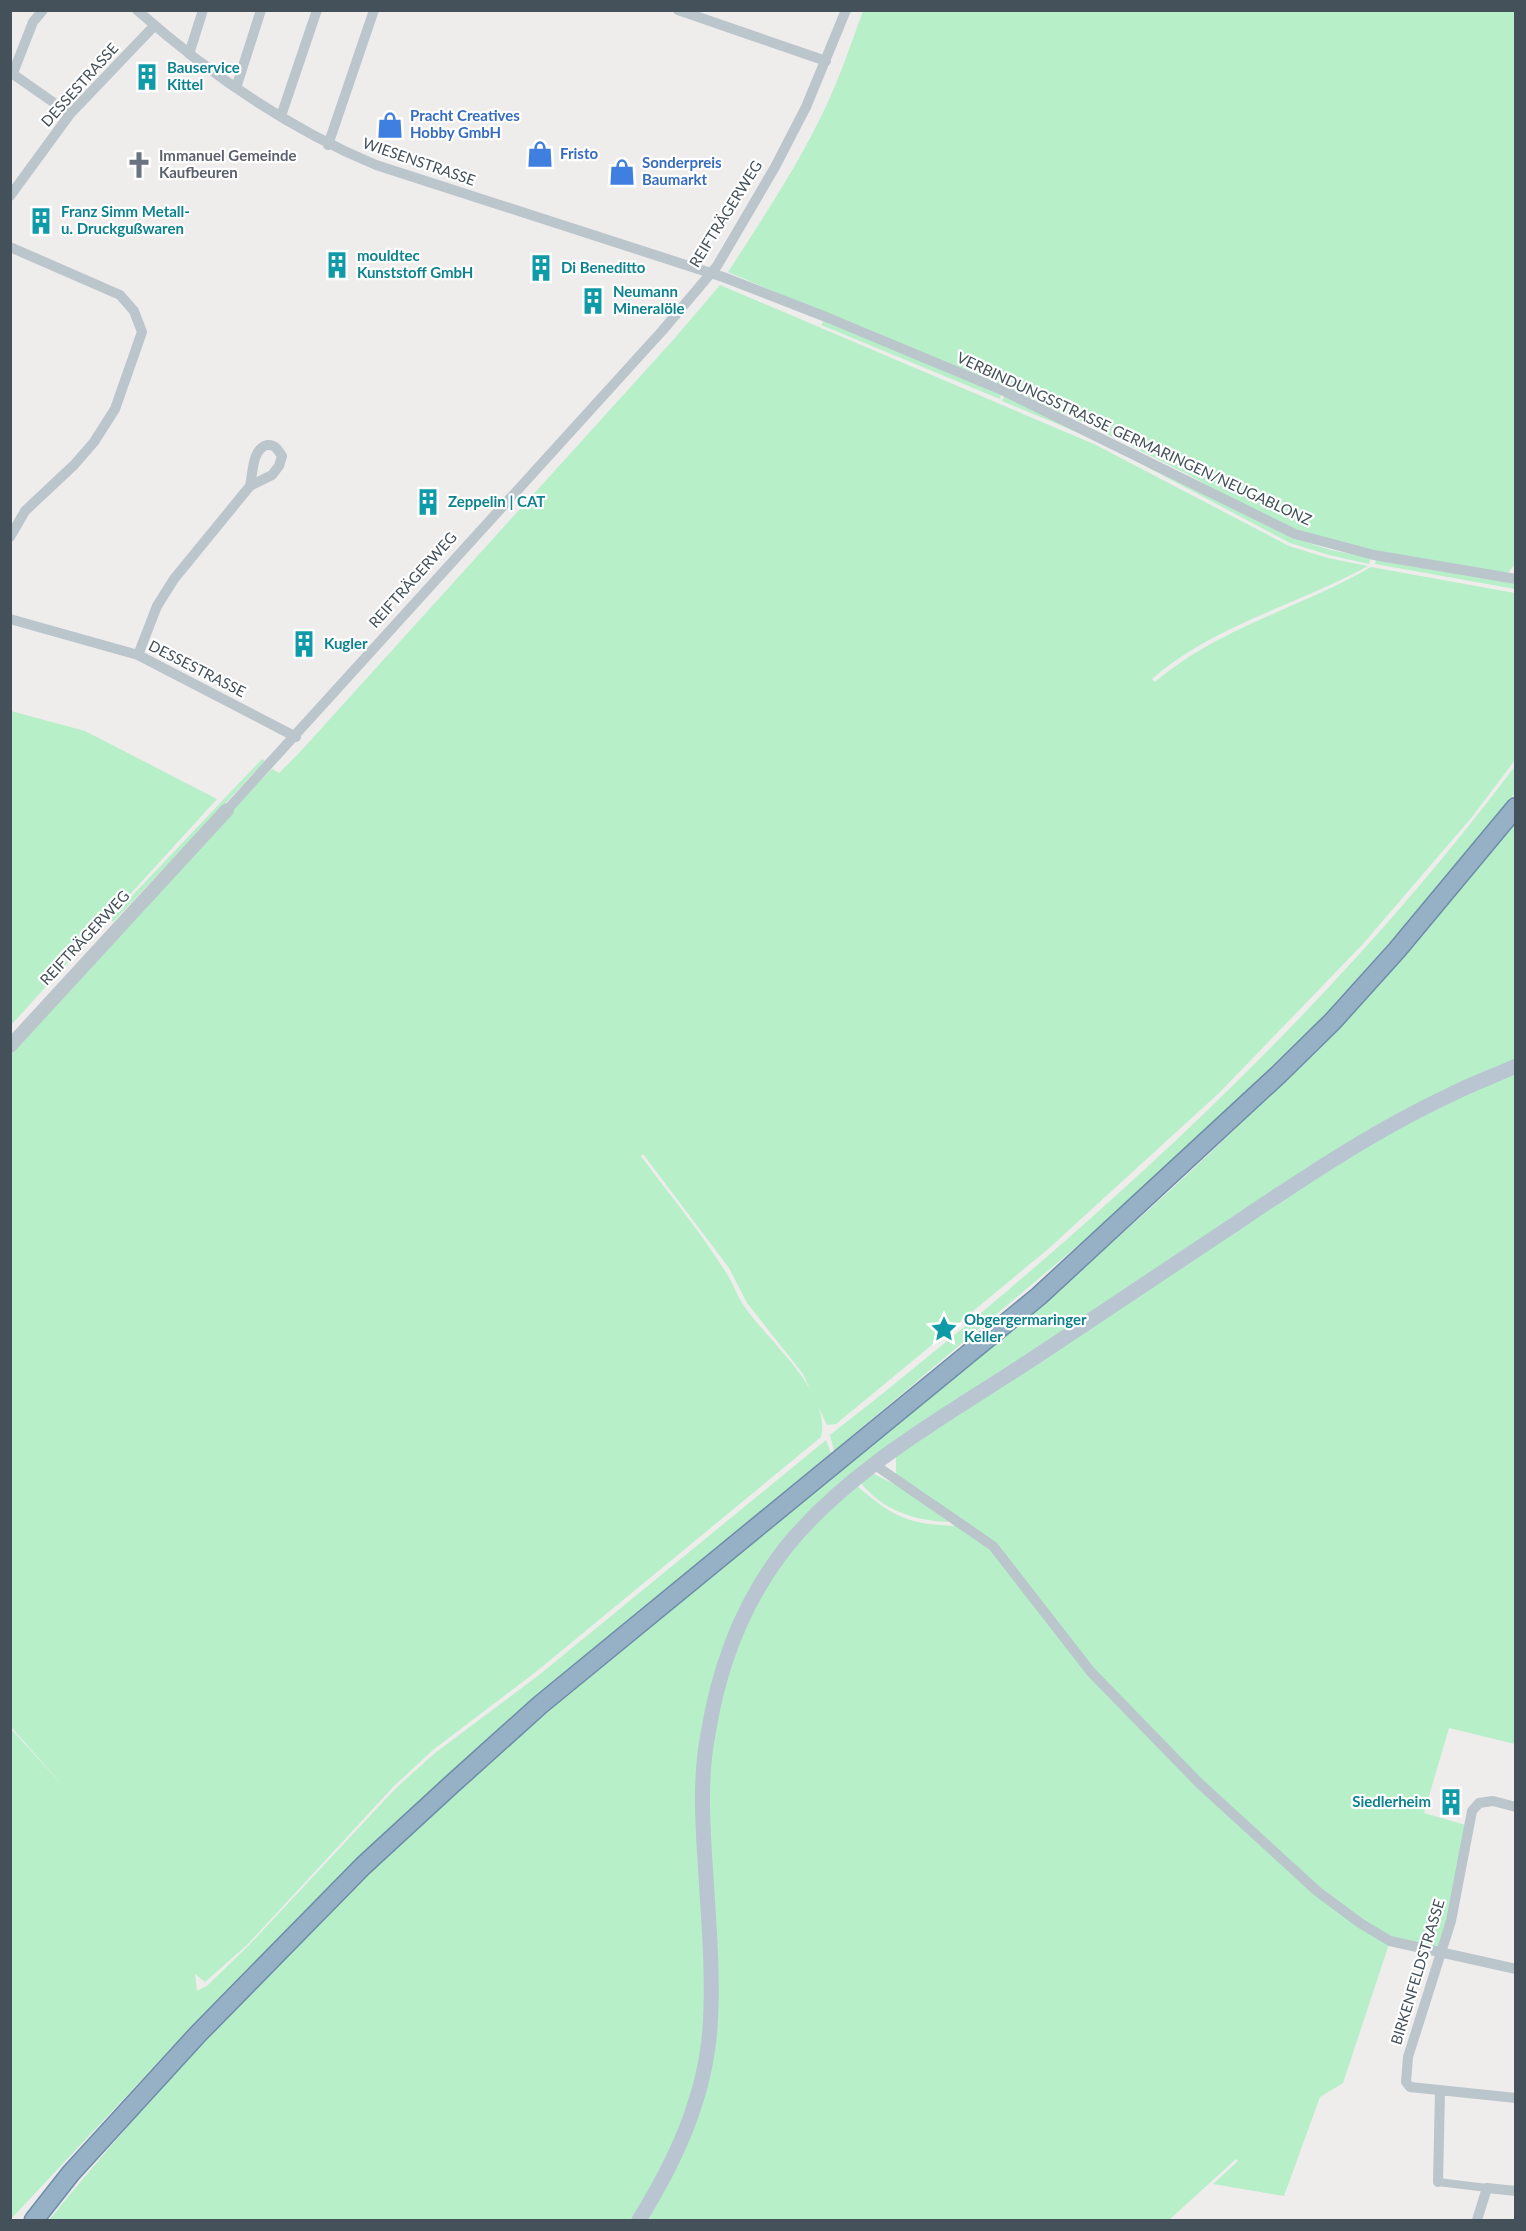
<svg xmlns="http://www.w3.org/2000/svg" width="1526" height="2231" font-family="Lato,sans-serif">
  <style>
    .green { fill: #b7efc9 }
    .lines { fill: none; stroke-linecap: round; stroke-linejoin: round }
    .trunk-casing { stroke: #6d8da9; stroke-width: 21 }
    .pedestrian { stroke: #bac5cc; stroke-width: 8 }
    .minor { stroke: #bac5cc; stroke-width: 10 }
    .tertiary { stroke: #bac5cc; stroke-width: 14 }
    .secondary { stroke: #b9c6d1; stroke-width: 15 }
    .trunk { stroke: #96b0c5; stroke-width: 18 }
    .labels { text-anchor: middle; stroke-width: 4.5; stroke-linejoin: round; paint-order: stroke }
    .culture-label { font-size: 15px; font-weight: bold; fill: #0d838f; stroke: #fff; text-anchor: start }
    .street-label { font-size: 15px; fill: #44515a; stroke: #fff }
    .shop-label { font-size: 15px; font-weight: bold; fill: #366cbe; stroke: #fff; text-anchor: start }
    .worship-label { font-size: 15px; font-weight: bold; fill: #5b616d; stroke: #fff; text-anchor: start }
  </style>
  <rect width="100%" height="100%" fill="#efecec"/>
  <path class="green" d="M863 11H1515V564L1508 573 1366 549 1297 530 1260 515 1189 475 1085 423 728 272C768 210 812 145 839 76 848 54 855 32 863 11Z
    M720 285 1096 445 1289 546 1328 558 1368 566C1298 605 1213 625 1152 679L1155 682C1218 628 1300 608 1371 567L1515 593V760L1472 817 1362 945 1219 1093 1047 1250 836 1424 827 1425 803 1374 747 1303 729 1268 643 1154 641 1156C669 1194 700 1231 725 1271 732 1281 736 1293 742 1303 765 1339 832 1391 821 1437L537 1671 433 1750 394 1786 247 1945 205 1982 195 1974 197 1991 207 1986 249 1945 396 1788 435 1753 539 1675 826 1440 831 1453 533 1699 379 1838 191 2027 10 2220 11 1729 66 1789 11 1727 10 1056 234 808 272 769 279 773 300 752 674 339Z
    M825 320 1001 395 1000 399 821 325Z
    M1004 396 1098 438 1293 538 1331 550 1371 558 1369 564 1329 555 1290 543 1098 441 1002 401Z
    M1376 559 1515 582V589L1375 564Z
    M11 711 85 731 217 799 11 1025Z
    M262 759 265 761 113 922 110 919Z
    M1515 766V793L1456 867 1327 1013 1185 1150 1107 1221 834 1451 830 1435C1080 1239 1324 1021 1515 766Z
    M1515 820V1061C1421 1100 1337 1153 1251 1208 1173 1258 1095 1309 1019 1361 953 1405 878 1443 822 1500 774 1549 738 1604 717 1669L725 1676C751 1599 794 1537 855 1484 892 1517 909 1525 959 1526L963 1522 896 1475V1456L1265 1210 1392 1129 1515 1071V1744L1449 1728 1424 1813 1469 1826 1445 1945 1441 1954 1390 1941 1343 2083 1320 2097 1284 2196 1213 2184 1238 2161 1236 2159 1169 2220H49C199 2036 367 1864 548 1709 615 1652 685 1598 754 1542 818 1491 880 1437 942 1385 994 1341 1048 1299 1099 1254 1250 1122 1392 978 1515 820Z
    M872 1473 900 1487 950 1522C914 1521 882 1510 859 1481Z"/>
  <g class="lines">
    <defs>
      <path id="trunk" d="M34 2220 71 2173 199 2033 363 1866 451 1785 540 1705 1039 1296 1278 1075 1333 1021 1397 950 1516 807"/>
    </defs>
    <use href="#trunk" class="trunk-casing"/>
    <path class="pedestrian" d="M1438 2182 1487 2188"/>
    <path class="minor" d="M137 10C208 73 289 129 376 165L723 277 826 317 1004 391 1295 534 1374 555 1516 579
      M678 10 826 61
      M189 54 203 10
      M10 72 70 114
      M13 73 33 22 43 10
      M236 88 261 10
      M281 116 317 10
      M328 145 374 10
      M10 196 70 114 154 26
      M10 247 120 295 134 311 142 332 115 409 94 442 74 465 25 511 10 537
      M10 619 138 655 296 737
      M138 655 157 606 174 579 250 486 272 475 279 466 282 456C278 450 275 444 267 445 252 449 253 473 250 486
      M227 810 662 331 717 266 775 167 806 107 846 10
      M875 1465 993 1546 1091 1672 1199 1783 1317 1891 1360 1923 1390 1941 1516 1969
      M1516 1807 1493 1801 1479 1803 1472 1811 1451 1921 1408 2057 1406 2082 1410 2087 1516 2098
      M1438 2182 1440 2091
      M1477 2220 1487 2188 1516 2191"/>
    <path class="tertiary" d="M10 1046 227 810"/>
    <path class="secondary" d="M639 2220C675 2162 705 2098 710 2028 713 1984 710 1938 707 1893 704 1841 698 1786 708 1734 719 1666 744 1600 787 1546 854 1464 953 1412 1040 1354 1104 1311 1168 1269 1232 1226 1302 1179 1373 1131 1450 1095 1471 1084 1494 1076 1516 1066"/>
    <use href="#trunk" class="trunk"/>
  </g>
  <defs>
    <symbol id="building-bare" viewBox="-9 -9 18 18"><path d="M-4-6H4V6H1V3H-1V6H-4ZM-2.5-4.3h1.7v1.8h-1.7ZM.8-4.3h1.7v1.8H.8ZM-2.5-1h1.7V.8h-1.7ZM.8-1h1.7V.8H.8Z" fill="#0f9aa8" stroke="#fff" stroke-width="2.5" paint-order="stroke"/></symbol>
    <symbol id="shop-bare" viewBox="-9 -9 18 18"><path d="M-5-2.5h2.3a2.7 3.5 0 0 1 5.4 0H5L5.5 6h-11ZM-1.5-2.5h3a1.5 2.3 0 0 0-3 0Z" fill="#3f7fe0" stroke="#fff" stroke-width="2.5" paint-order="stroke"/></symbol>
    <symbol id="church-bare" viewBox="-9 -9 18 18"><path d="M-1.2-6h2.4v3.5h3.3v2.4h-3.3V6h-2.4V-.1h-3.3v-2.4h3.3Z" fill="#6b7280" stroke="#fff" stroke-width="2.5" paint-order="stroke"/></symbol>
    <symbol id="sight-bare" viewBox="-9 -9 18 18"><path d="M0-6L1.8-2.2L6-1.7L2.9 1.2L3.7 5.4L0 3.3L-3.7 5.4L-2.9 1.2L-6-1.7L-1.8-2.2Z" fill="#0f9aa8" stroke="#fff" stroke-width="2.5" paint-order="stroke"/></symbol>
  </defs>
  <g fill-rule="evenodd">
    <use href="#building-bare" x="128" y="58" width="38" height="38"/>
    <use href="#shop-bare" x="371" y="106" width="38" height="38"/>
    <use href="#shop-bare" x="521" y="135" width="38" height="38"/>
    <use href="#church-bare" x="120" y="146" width="38" height="38"/>
    <use href="#shop-bare" x="603" y="153" width="38" height="38"/>
    <use href="#building-bare" x="22" y="202" width="38" height="38"/>
    <use href="#building-bare" x="318" y="246" width="38" height="38"/>
    <use href="#building-bare" x="522" y="249" width="38" height="38"/>
    <use href="#building-bare" x="574" y="282" width="38" height="38"/>
    <use href="#building-bare" x="409" y="483" width="38" height="38"/>
    <use href="#building-bare" x="285" y="625" width="38" height="38"/>
    <use href="#sight-bare" x="925" y="1310" width="38" height="38"/>
    <use href="#building-bare" x="1432" y="1783" width="38" height="38"/>
  </g>
  <g class="labels">
    <g class="culture-label">
      <text x="167" y="73">Bauservice<tspan x="167" dy="17">Kittel</tspan></text>
      <text x="61" y="217">Franz Simm Metall-<tspan x="61" dy="17">u. Druckgußwaren</tspan></text>
      <text x="357" y="261">mouldtec<tspan x="357" dy="17">Kunststoff GmbH</tspan></text>
      <text x="561" y="273">Di Beneditto</text>
      <text x="613" y="297">Neumann<tspan x="613" dy="17">Mineralöle</tspan></text>
      <text x="448" y="507">Zeppelin | CAT</text>
      <text x="324" y="649">Kugler</text>
      <text x="964" y="1325">Obgergermaringer<tspan x="964" dy="17">Keller</tspan></text>
      <text x="1431" y="1807" text-anchor="end">Siedlerheim</text>
    </g>
    <g class="street-label">
      <text transform="translate(80 85) rotate(-48)" y="5">DESSESTRASSE</text>
      <text transform="translate(419 162) rotate(19)" y="5">WIESENSTRASSE</text>
      <text transform="translate(726 214) rotate(-58)" y="5">REIFTRÄGERWEG</text>
      <text transform="translate(1134 439) rotate(25)" y="5">VERBINDUNGSSTRASSE GERMARINGEN/NEUGABLONZ</text>
      <text transform="translate(413 580) rotate(-48)" y="5">REIFTRÄGERWEG</text>
      <text transform="translate(197 669) rotate(27)" y="5">DESSESTRASSE</text>
      <text transform="translate(85 938) rotate(-47)" y="5">REIFTRÄGERWEG</text>
      <text transform="translate(1418 1972) rotate(-73)" y="5">BIRKENFELDSTRASSE</text>
    </g>
    <g class="shop-label">
      <text x="410" y="121">Pracht Creatives<tspan x="410" dy="17">Hobby GmbH</tspan></text>
      <text x="560" y="159">Fristo</text>
      <text x="642" y="168">Sonderpreis<tspan x="642" dy="17">Baumarkt</tspan></text>
    </g>
    <g class="worship-label">
      <text x="159" y="161">Immanuel Gemeinde<tspan x="159" dy="17">Kaufbeuren</tspan></text>
    </g>
  </g>
  <rect width="1526" height="2231" fill="none" stroke="#44515a" stroke-width="24"/>
</svg>
